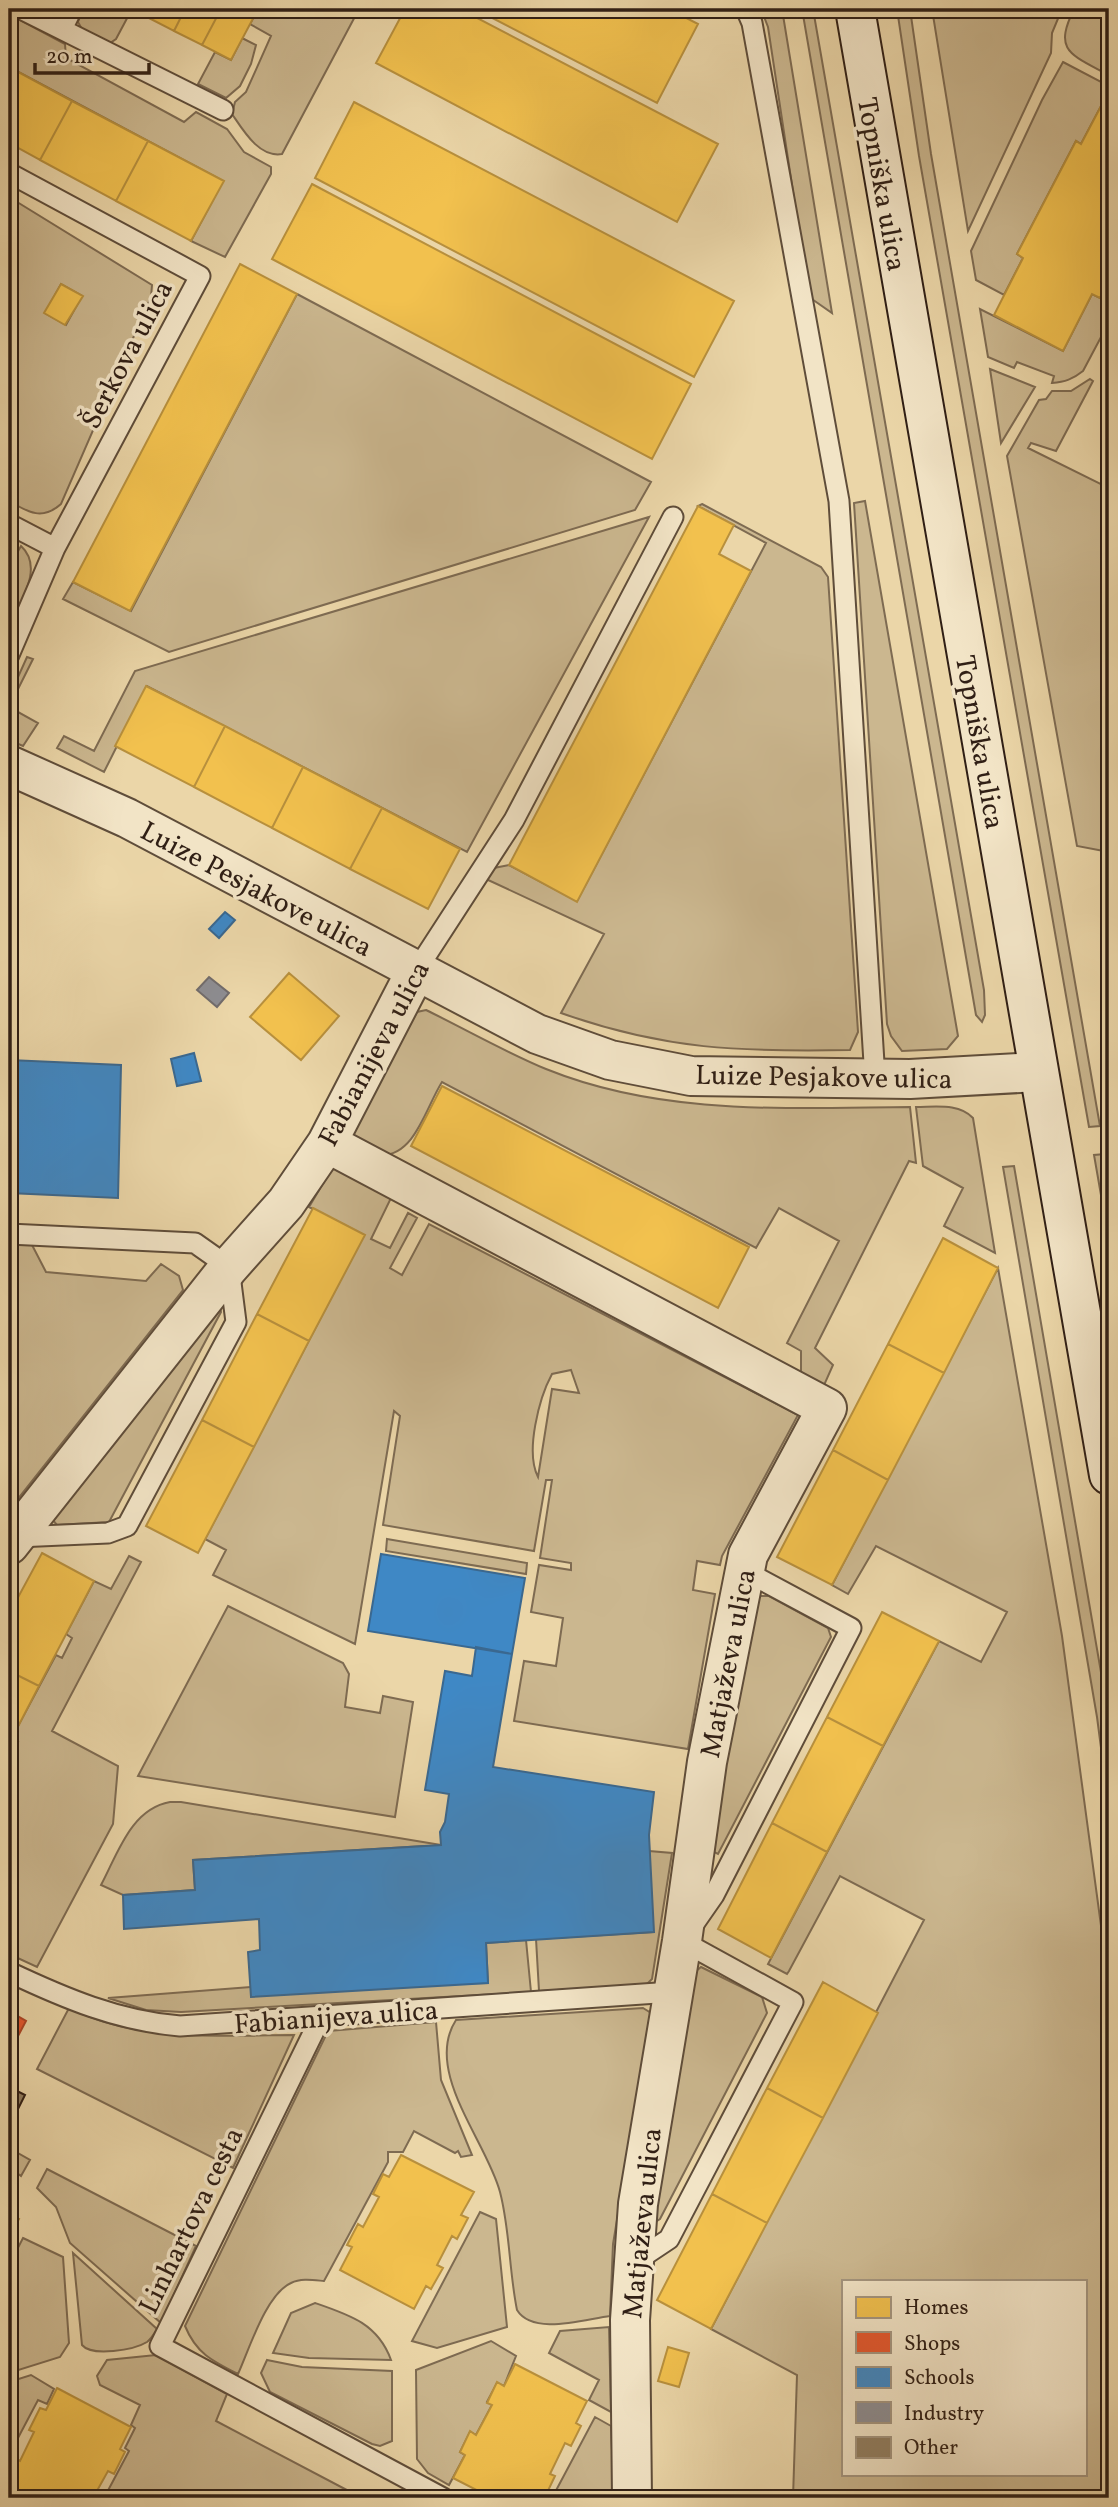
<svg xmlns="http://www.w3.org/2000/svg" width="1118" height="2507" font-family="Vollkorn,serif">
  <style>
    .green { fill: #cbb78f; stroke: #7e6b52; stroke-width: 2; fill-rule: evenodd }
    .homes { fill: #f2c14e; stroke: #b8903d; stroke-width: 2 }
    .shops { fill: #e4572e; stroke: #ae4626; stroke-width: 2 }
    .schools { fill: #3f88c5; stroke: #3a6890; stroke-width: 2 }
    .industry { fill: #8d8d92; stroke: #716c6c; stroke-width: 2 }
    .building { fill: #917e61; stroke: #301f15; stroke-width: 2 }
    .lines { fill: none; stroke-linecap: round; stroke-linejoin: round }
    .service-casing { stroke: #5f4d3a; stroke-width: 23 }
    .minor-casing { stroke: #5f4d3a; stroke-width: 42 }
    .secondary-casing { stroke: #301f15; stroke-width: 42 }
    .service { stroke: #f2e4c6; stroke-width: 19 }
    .minor { stroke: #f2e4c6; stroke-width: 38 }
    .secondary { stroke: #f2e4c6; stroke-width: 38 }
    .labels { text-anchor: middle; stroke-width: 7; stroke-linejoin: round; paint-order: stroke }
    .street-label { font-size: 28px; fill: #301f15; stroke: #f2e4c6 }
  </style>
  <rect width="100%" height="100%" fill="#ebd6a8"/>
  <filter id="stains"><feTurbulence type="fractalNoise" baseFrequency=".00286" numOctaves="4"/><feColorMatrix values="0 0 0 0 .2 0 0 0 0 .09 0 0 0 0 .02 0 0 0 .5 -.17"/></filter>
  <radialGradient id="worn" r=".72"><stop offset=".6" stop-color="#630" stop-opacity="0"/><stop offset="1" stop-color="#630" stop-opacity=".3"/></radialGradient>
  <path class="green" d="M83 9H132L116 39 110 43 83 31 78 22Z
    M258 9H359L282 154C259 158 243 130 232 114L235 102 246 92 271 36 250 24Z
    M761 9H782L832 313 809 297 768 27Z
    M802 9H813L984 990 985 1015 982 1022 976 1015Z
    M897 9H910L931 154 1100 1126 1089 1127 919 156Z
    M932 9H1062L1052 33 1051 53 968 231Z
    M1074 9H1109V56L1101 71C1067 53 1055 48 1074 9Z
    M9 14 65 44 66 58 184 122 196 112 227 129 244 152 271 167V174L225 257 191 241 223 181 9 67Z
    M242 38 256 45 251 64 240 86 226 98 198 84 215 52 231 60Z
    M1063 62 1109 86V91L1081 144 1076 141 1017 254 1023 258 1004 295 976 280 971 251 1042 100Z
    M9 197 152 285 151 297 61 504C42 521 28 512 9 501ZM61 284 82 296 66 325 45 313Z
    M1107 284 1109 322 1083 371C1073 379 1065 382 1052 383L1054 376 1017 362 1014 368 988 357 980 309 1063 351 1092 294 1100 298Z
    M297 294 651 482 635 510 169 652 63 599 73 582 131 611Z
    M990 369 1035 387 1001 443Z
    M1090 379 1093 381 1056 451 1031 443 1028 448 1109 488V852L1077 846 1007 456 1039 400 1046 399 1052 391H1071Z
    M865 501 958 1036 947 1049 902 1051 891 1036 887 1024 854 503Z
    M702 504 821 567 828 577 858 1032 850 1050C741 1052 665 1050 561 1013L604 934 486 879 494 868 509 865 577 901 766 543 698 506Z
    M649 517 467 852 147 686 104 772 57 748 64 736 94 751 135 671Z
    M21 546C45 568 19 603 9 627V567Z
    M27 657 33 659 9 707 38 723 23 746 9 740V697Z
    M426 1010C465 1029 505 1052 546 1069 662 1116 787 1108 910 1107L916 1163 909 1161 815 1348 833 1365 821 1392 801 1382V1351L787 1343 839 1241 779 1208 756 1248 442 1082C426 1107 415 1156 381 1155L355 1138 352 1132 417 1012Z
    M916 1107C936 1107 959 1103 973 1118L995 1253 944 1226 963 1188 923 1166Z
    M1105 1154 1109 1178V1241L1094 1155Z
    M334 1165 392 1196 371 1239 390 1248 408 1213 417 1218 390 1268 402 1275 429 1224 798 1415 722 1556 720 1565 697 1561 693 1590 715 1594 688 1749 514 1721 524 1661 556 1666 563 1618 531 1612 539 1565 571 1570V1563L540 1558 552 1480H546L534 1551 383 1525 400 1416 394 1411 355 1644 213 1575 226 1550 205 1539 364 1235 309 1207ZM571 1370 579 1393 552 1389 538 1477C525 1452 539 1398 552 1374Z
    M1014 1166 1108 1713 1109 1809 1097 1717 1003 1167Z
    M9 1242 31 1243 46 1272 146 1281 161 1264 179 1276 183 1290 9 1510Z
    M998 1268 1062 1636 1109 1985V2489L1028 2498H793L797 2375 711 2329 924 1920 840 1876 789 1971 787 1974 768 1964 939 1641 981 1662 1007 1612 876 1546 848 1594 832 1585ZM843 2281H1085V2474H843Z
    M220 1306 221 1312 109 1522 57 1525 51 1518Z
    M387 1539 527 1563 526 1574 386 1551Z
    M129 1556 141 1562 52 1731 118 1766 113 1824 37 1967 9 1954V1760L18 1742 11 1739 56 1655 62 1658 72 1638 66 1634 94 1581 111 1589Z
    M755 1596H769L828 1628 831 1637 718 1854 710 1850Z
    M228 1606 343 1663 349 1674 345 1707 380 1713 383 1696 413 1702 395 1817 138 1776Z
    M170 1802H181L441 1845 193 1860 195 1890 123 1895 101 1885C118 1853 131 1809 170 1802Z
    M649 1851 672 1853 652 1979 646 1985 539 1991 536 1939 653 1932Z
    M526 1940 531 1992 181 2012 146 2010 108 1998 251 1987 488 1983 486 1943Z
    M701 1967 762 1997 767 2013 660 2219 655 2222 689 1977Z
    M69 2008C142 2043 216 2035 294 2035L233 2168 37 2069Z
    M643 2008 651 2013 613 2244 610 2316C585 2319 533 2336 517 2310 509 2271 510 2230 500 2192 487 2142 423 2071 456 2020Z
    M436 2022 441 2080 472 2155 461 2157 458 2151 455 2153 414 2131 403 2152H388V2162L324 2281C313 2280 301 2278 291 2283 266 2294 249 2350 238 2374 212 2361 196 2353 185 2326L328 2031Z
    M9 2148 30 2160 21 2176 9 2167Z
    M47 2169 196 2246 161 2323 70 2243 56 2207 37 2188Z
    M480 2212 496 2219 507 2327 437 2348 412 2341Z
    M23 2238 63 2257 69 2343 60 2357 9 2373V2265Z
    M73 2253 157 2329C154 2334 151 2339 147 2342 134 2350 92 2357 82 2345Z
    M315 2303C350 2315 378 2324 391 2360L309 2358 273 2353 291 2313Z
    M609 2327 611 2412 589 2400 599 2380 549 2353 560 2331Z
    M491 2341 516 2356 504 2386 497 2383 487 2402 492 2405 476 2435 470 2432 460 2452 465 2455 449 2485 428 2473 417 2459 416 2370Z
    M156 2355 227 2394 216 2421 362 2498H104L129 2451 125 2448 135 2428 131 2425 140 2405 100 2385 97 2376 107 2360Z
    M267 2360 302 2367 392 2371V2441L380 2446 372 2444 270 2392 261 2373Z
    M31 2375 54 2389 47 2404 38 2400 9 2455V2382Z
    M595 2417 611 2426 614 2498H552Z"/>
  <path class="homes" d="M149 9H185L174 31 145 16Z
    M185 9H221L202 45 174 31Z
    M221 9H258L231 60 202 45Z
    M405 9H460L718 144 677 222 376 63Z
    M475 9H669L698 24 657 103Z
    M1109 56V75L1101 71Z
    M9 67 72 101 40 160 9 143Z
    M1109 91V279L1100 298 1092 294 1063 351 994 315 1023 258 1017 254 1076 141 1081 144Z
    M72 101 148 141 116 201 40 160Z
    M354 102 734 301 694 377 315 178Z
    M148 141 224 181 191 241 116 201Z
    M312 184 691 384 652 459 272 259Z
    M240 264 297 294 130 611 73 582Z
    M61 284 83 296 65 325 44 313Z
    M698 506 734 525 719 554 751 571 577 902 509 865Z
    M146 686 225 726 194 787 115 746Z
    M225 726 303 767 272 828 194 787Z
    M303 767 382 808 350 869 272 828Z
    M382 808 460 849 428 909 350 869Z
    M289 973 339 1016 301 1060 250 1017Z
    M442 1086 749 1247 718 1308 411 1146Z
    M313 1208 365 1235 309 1341 257 1314Z
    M943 1238 998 1268 944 1373 888 1344Z
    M257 1314 309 1341 254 1447 202 1420Z
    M888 1344 944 1373 888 1480 833 1450Z
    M202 1420 254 1447 198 1553 146 1526Z
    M833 1450 888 1480 832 1585 777 1557Z
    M42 1553 94 1581 39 1686 9 1671V1614Z
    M882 1612 939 1641 883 1746 827 1717Z
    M9 1671 39 1686 9 1744Z
    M827 1717 883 1746 827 1852 772 1823Z
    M772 1823 827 1852 771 1958 718 1929Z
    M823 1982 878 2013 823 2118 767 2088Z
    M767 2088 823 2118 767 2223 712 2194Z
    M401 2155 474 2192 461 2215 468 2218 457 2239 452 2236 437 2265 443 2268 431 2289 426 2286 414 2309 340 2270 352 2247 347 2245 358 2224 363 2227 379 2197 373 2194 383 2174 389 2177Z
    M712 2194 767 2223 711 2329 657 2300Z
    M9 2214 19 2219 9 2237Z
    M668 2347 689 2353 679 2387 658 2381Z
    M515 2364 587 2401 576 2423 581 2426 571 2446 565 2443 550 2474 555 2476 545 2497 539 2493 537 2498H492L453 2478 465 2455 460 2452 470 2431 476 2435 492 2405 487 2403 497 2382 504 2386Z
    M57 2388 131 2427 120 2449 125 2452 114 2474 108 2471 93 2498H9V2468L14 2458 20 2461 34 2432 29 2430 40 2408 46 2410Z"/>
  <path class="shops" d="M9 2011 26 2021 9 2053Z"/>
  <path class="schools" d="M225 912 235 920 219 938 209 929Z
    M194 1053 201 1081 177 1086 171 1059Z
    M9 1060 121 1065 118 1198 9 1193Z
    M381 1554 525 1578 512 1654 368 1631Z
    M476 1647 512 1654 493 1767 654 1792 649 1835 654 1932 486 1943 488 1983 251 1997 248 1952 260 1950 259 1919 124 1929 123 1895 195 1890 193 1860 441 1845 440 1832 445 1822 449 1794 425 1790 445 1671 472 1676Z"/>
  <path class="industry" d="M209 977 229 993 217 1007 197 990Z"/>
  <path class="building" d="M9 2087 25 2095 9 2127Z"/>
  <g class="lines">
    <defs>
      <path id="service" d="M21 9 223 110
        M746 9 752 23 839 501 875 1079
        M62 29 72 9
        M9 173 200 276 55 548 9 655
        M9 524 55 548
        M416 971 514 820 673 517
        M9 1234 195 1243 229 1267 236 1322 127 1526 108 1533 17 1537
        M9 1972C64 1998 118 2021 180 2026L672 1992
        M320 2019 160 2346 443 2498
        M633 2263 669 2239 793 2002 682 1941 714 1895 851 1628 743 1570"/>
      <path id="minor" d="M9 765 127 818 537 1034 610 1060 691 1076 910 1079 1038 1072
        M327 1143 827 1408 748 1555 707 1762 682 1941 638 2204 630 2320 632 2498
        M9 1545 229 1267 286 1203 327 1143 416 971"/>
      <path id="secondary" d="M855 9 1109 1475"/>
    </defs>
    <use href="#service" class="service-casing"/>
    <use href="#minor" class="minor-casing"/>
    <use href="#secondary" class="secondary-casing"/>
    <use href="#service" class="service"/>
    <use href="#minor" class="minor"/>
    <use href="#secondary" class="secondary"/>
  </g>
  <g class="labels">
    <g class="street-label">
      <text transform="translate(883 184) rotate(80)" y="10">Topniška ulica</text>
      <text transform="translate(126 354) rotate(-62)" y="10">Šerkova ulica</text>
      <text transform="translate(981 742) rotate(80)" y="10">Topniška ulica</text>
      <text transform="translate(257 888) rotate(28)" y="10">Luize Pesjakove ulica</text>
      <text transform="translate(373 1053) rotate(-62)" y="10">Fabianijeva ulica</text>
      <text transform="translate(824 1076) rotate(1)" y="10">Luize Pesjakove ulica</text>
      <text transform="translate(727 1663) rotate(-79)" y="10">Matjaževa ulica</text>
      <text transform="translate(336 2016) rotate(-4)" y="10">Fabianijeva ulica</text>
      <text transform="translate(190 2220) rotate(-64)" y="10">Linhartova cesta</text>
      <text transform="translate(641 2223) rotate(-84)" y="10">Matjaževa ulica</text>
    </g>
  </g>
  <rect width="1118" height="2507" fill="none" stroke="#ebd6a8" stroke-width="35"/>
  <rect x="10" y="10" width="1097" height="2486" fill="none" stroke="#301f15" stroke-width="3.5"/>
  <rect x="18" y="18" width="1083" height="2472" fill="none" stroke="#301f15" stroke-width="2"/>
  <rect x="842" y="2280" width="245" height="196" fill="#f2e4c6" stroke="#a4957f" stroke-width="2"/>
  <rect x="856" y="2297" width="35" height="21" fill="#f2c14e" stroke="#a4957f" stroke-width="2"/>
  <text x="904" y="2314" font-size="21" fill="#301f15">Homes</text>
  <rect x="856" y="2332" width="35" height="21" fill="#e4572e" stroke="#a4957f" stroke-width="2"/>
  <text x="904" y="2350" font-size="21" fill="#301f15">Shops</text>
  <rect x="856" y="2367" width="35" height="21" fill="#3f88c5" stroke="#a4957f" stroke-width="2"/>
  <text x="904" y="2384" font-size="21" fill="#301f15">Schools</text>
  <rect x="856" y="2402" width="35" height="21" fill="#8d8d92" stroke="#a4957f" stroke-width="2"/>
  <text x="904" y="2420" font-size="21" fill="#301f15">Industry</text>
  <rect x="856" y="2437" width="35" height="21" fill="#917e61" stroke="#a4957f" stroke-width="2"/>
  <text x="904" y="2454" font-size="21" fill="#301f15">Other</text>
  <path d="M35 63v10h114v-10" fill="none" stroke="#301f15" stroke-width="3.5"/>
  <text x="46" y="63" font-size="21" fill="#301f15" stroke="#f2e4c6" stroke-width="5" paint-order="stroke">20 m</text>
  <rect width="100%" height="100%" filter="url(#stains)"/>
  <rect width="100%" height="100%" fill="url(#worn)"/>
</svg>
